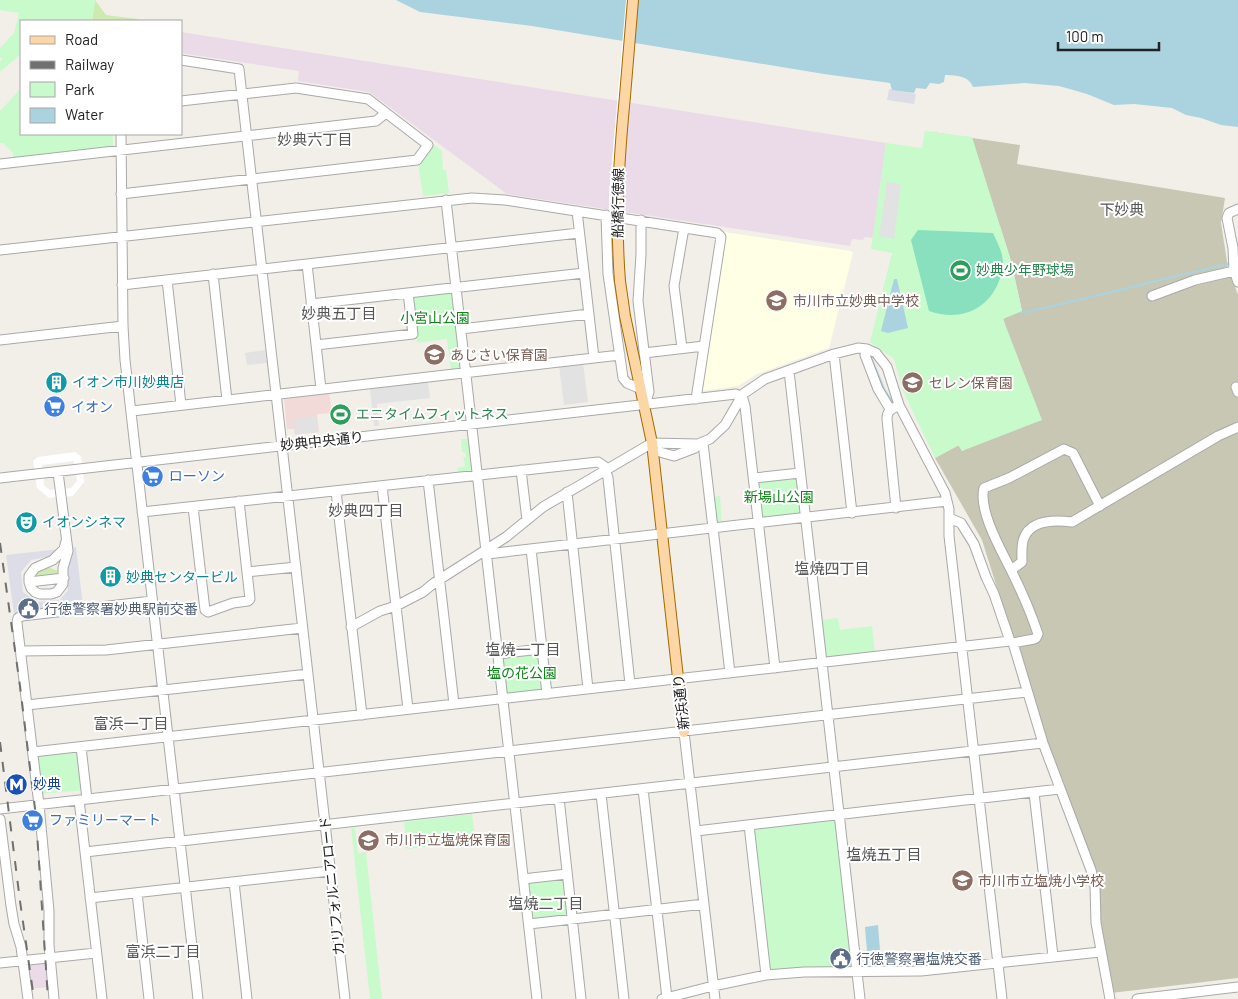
<svg xmlns="http://www.w3.org/2000/svg" width="1238" height="999" font-family="Barlow,'Noto Sans JP',sans-serif">
  <style>
    .commercial { fill: #f2dad9 }
    .industrial { fill: #ebdbe8 }
    .education { fill: #ffffe5 }
    .construction { fill: #c7c7b4 }
    .grass { fill: #cdebb0 }
    .park { fill: #c8facc }
    .pitch { fill: #88e0be }
    .parking { fill: #e2e2e2 }
    .plaza { fill: #dddde8 }
    .water { fill: #aad3df }
    .pier { fill: #fff; fill-rule: evenodd }
    .lines { fill: none; stroke-linecap: round; stroke-linejoin: round }
    .stream { stroke: #aad3df; stroke-width: 2 }
    .minor-casing { stroke: #a9a9a9; stroke-width: 11 }
    .major-casing { stroke: #a06b00; stroke-width: 12 }
    .minor { stroke: #fff; stroke-width: 9 }
    .major { stroke: #fcd6a4; stroke-width: 10 }
    .rail { stroke: #707070; stroke-width: 2; stroke-dasharray: 10 10; stroke-linecap: butt }
    .major-bridge-casing { stroke: #a06b00; stroke-width: 12; stroke-linecap: butt }
    .major-bridge { stroke: #fcd6a4; stroke-width: 10 }
    .labels { text-anchor: middle; stroke-width: 4; stroke-linejoin: round; paint-order: stroke }
    .street-label { font-size: 14px; fill: #222; stroke: #fff }
    .leisure-label { font-size: 14px; fill: #27864d; stroke: #fff; text-anchor: start }
    .education-label { font-size: 14px; fill: #785e54; stroke: #fff; text-anchor: start }
    .park-label { font-size: 14px; fill: #0c8416; stroke: #fff }
    .culture-label { font-size: 14px; fill: #0d838f; stroke: #fff; text-anchor: start }
    .shop-label { font-size: 14px; fill: #366cbe; stroke: #fff; text-anchor: start }
    .service-label { font-size: 14px; fill: #4e5e75; stroke: #fff; text-anchor: start }
    .transit-label { font-size: 14px; fill: #164399; stroke: #fff; text-anchor: start }
    .neighbourhood-label { font-size: 15px; fill: #555; stroke: #fff }
  </style>
  <rect width="100%" height="100%" fill="#f2efe9"/>
  <path class="commercial" d="M329 392 332 413 317 414 319 432 295 435 294 429H287L284 398Z"/>
  <path class="industrial" d="M181 32 886 143 873 238 865 237 863 240 852 239 850 246 507 194 369 92 298 81 299 71 181 53Z
    M47 962 49 987 29 989 26 964Z"/>
  <path class="education" d="M724 232 851 251 853 253 829 348 757 374 738 386 702 391 700 389Z"/>
  <path class="construction" d="M932 132 1020 145 1017 164 1225 198 1221 223 1228 268 1238 295V978L1111 993 1100 934 1097 886 1043 735 982 540 935 458 959 445 962 451 967 448 1005 325 1003 318 1022 311 1011 261 1000 226Z"/>
  <path class="grass" d="M95 0 106 15 138 19V21H92Z
    M48 567 58 571 56 574 36 576 34 574 36 571Z"/>
  <path class="park" d="M0 0H95L92 21H21V54L0 72V62L2 59 0 57V48L14 33 19 13 0 10Z
    M21 88V134H113V148L13 159V153L3 143H0V111Z
    M925 131 972 137 1011 261 1022 311 1003 319 1042 420 962 451 958 445 935 458 903 391 894 359 870 342 892 253 871 249 886 143 922 148Z
    M433 144 442 151 443 170H446L449 193 423 196 418 163Z
    M452 291 454 293 462 367 460 370 451 371 447 339 417 343 411 298 413 295Z
    M461 439H470L473 470 458 472 457 468 465 466 464 459 462 458 466 457 465 452H462Z
    M797 477 801 513 798 516 761 518 756 482Z
    M720 496 722 525H716L712 497Z
    M838 618 840 630 872 626 875 654 826 658 821 620Z
    M539 653 543 688 541 692 509 695 505 693 501 657Z
    M78 750 85 790 42 794 38 755Z
    M472 814 475 837 472 841 407 849 404 822Z
    M832 818 836 822 851 966 849 969 771 971 768 969 752 829 754 827Z
    M351 828H355L358 853 366 852 382 999H370Z
    M565 878 568 914 567 916 535 920 533 918 528 882Z"/>
  <path class="pitch" d="M918 230 993 233C996 240 1000 247 1002 255 1004 264 1002 273 999 281 987 312 958 321 929 311L911 240Z"/>
  <path class="parking" d="M887 182 901 184 894 239 879 236Z
    M265 350 267 363 247 365 245 353Z
    M583 363 588 402 564 405 559 366Z
    M428 382 430 398 377 404 379 426H374L370 389Z
    M316 416 318 432 295 434 294 419Z"/>
  <path class="plaza" d="M889 89 916 94 914 104 887 100Z
    M76 547 83 606 14 614 6 555 60 549 52 556 31 560 21 572 23 592 37 602 60 600 68 590 66 570 70 548Z"/>
  <path class="water" d="M396 0H1238V127L1221 125 1201 118 1186 115 1172 108 1134 104 1114 105 1087 94 1059 86 1024 83 973 87C968 75 957 76 945 75L944 82 939 84 930 83 926 89 916 88 914 93 892 90 890 83 824 74 532 26 420 12Z
    M894 279H897L908 328 888 333 881 331Z
    M878 925 880 950 867 951 865 927Z"/>
  <path class="pier" d="M626 0H637L621 197 624 280 612 281 609 236V195Z
    M75 452 81 456 84 482 73 496 49 498 37 488 33 461 38 457ZM74 461 77 481 71 488 50 490 44 486 42 465Z"/>
  <g class="lines">
    <path class="stream" d="M1020 313C1091 298 1161 279 1232 263
      M872 360 884 389 894 405"/>
    <defs>
      <path id="minor" d="M181 60 239 69 345 999
        M121 134 123 326 125 360 198 999
        M0 164 376 121 386 113
        M121 194 417 160 428 145 368 99 296 88 181 101
        M446 200 537 999
        M1238 209 1229 213 1227 218 1233 248 1234 270 1238 282
        M577 211 594 358
        M606 215 608 274 623 378 627 383 641 389
        M641 220V254L638 301 649 392 645 405
        M0 250 472 198 505 200 717 233 721 237 696 399
        M307 264 321 389
        M213 274 227 400
        M167 280 181 405
        M122 285 579 233
        M1152 296 1195 280 1234 271
        M311 304 584 273
        M461 329 589 314
        M0 340 123 326
        M316 345 413 334 408 293
        M682 348 674 286 684 228
        M644 353 704 346
        M834 354 852 513
        M865 355 878 389 890 409
        M789 371 860 999
        M1236 387 1238 392
        M132 411 620 355
        M703 443 730 673
        M660 452 674 456 695 448 698 444
        M521 470 527 520
        M58 472 68 551 63 568V584L57 592 51 594H40L35 592 31 588 29 582V576L35 568 53 560 64 549 66 541
        M0 478 736 394 743 399 745 406 775 668
        M754 478 800 473
        M428 480 454 704
        M382 486 408 709
        M336 491 362 715
        M567 492 588 689
        M193 507 205 610 208 612 233 603 248 601 250 599 239 501
        M896 508 887 419C887 410 892 409 899 405
        M142 512 598 462 604 466 608 478 630 684
        M949 518 961 523 974 544 986 577 994 594 1010 641 1013 643 1043 743 1091 870 1095 887 1096 923 1110 999
        M531 549 547 694
        M487 554 947 501
        M1011 570 1022 562C1022 555 1021 545 1024 538 1031 519 1056 520 1072 522L1218 436 1238 427
        M247 572 296 567
        M29 582 64 578
        M351 627 380 611 396 606 423 592 434 583 506 537 543 507 652 443 698 444 710 439 725 425 743 394 765 379 834 354 858 348 867 349 876 353 887 367 899 405 945 493 949 509V536L1002 999
        M1013 643 1034 639 1036 638 1038 634C1031 613 1021 590 1011 570 1001 550 978 510 984 488L1009 478 1064 449 1073 453 1100 506
        M20 651 106 650 302 628
        M498 654 541 649
        M27 705 308 674
        M684 732 715 999
        M81 747 87 799
        M33 752 1010 641
        M643 789 667 998
        M1034 793 1053 956
        M601 794 624 999
        M559 798 581 999
        M79 800 102 999
        M0 809 1027 692
        M0 819 11 906 14 924 21 947 28 999
        M749 825 766 975
        M696 831 1060 789
        M85 852 1043 743
        M523 879 567 874
        M234 882 247 999
        M137 893 149 999
        M90 898 330 871
        M529 924 704 904
        M0 963 96 953
        M54 999 49 945V911L39 805 17 623 18 618 22 616 152 601
        M662 999 713 986 766 975 804 972 921 971 1100 952
        M1137 999 1238 987"/>
      <path id="major" d="M625 96 633 0
        M620 281 625 316 652 443 684 732"/>
    </defs>
    <use href="#minor" class="minor-casing"/>
    <use href="#major" class="major-casing"/>
    <use href="#minor" class="minor"/>
    <use href="#major" class="major"/>
    <path class="rail" d="M0 543 20 686 36 817 48 999
      M0 742 20 901 34 999"/>
    <defs>
      <path id="major-bridge" d="M620 281C615 218 619 158 625 96"/>
    </defs>
    <use href="#major-bridge" class="major-bridge-casing"/>
    <use href="#major-bridge" class="major-bridge"/>
  </g>
  <defs>
    <symbol id="stadium-disc" viewBox="-11 -11 22 22"><circle r="9.5" fill="#2e9e5b" stroke="#fff"/><path d="M0-5a6.5 5 0 1 0 0 10a6.5 5 0 1 0 0-10ZM-3.5-1.8h7v3.6h-7Z" fill="#fff"/></symbol>
    <symbol id="school-disc" viewBox="-11 -11 22 22"><circle r="9.5" fill="#8d6e63" stroke="#fff"/><path d="M0-5L7-2L0 1L-7-2ZM-4 1L0 2.5L4 1V4Q0 6-4 4Z" fill="#fff"/></symbol>
    <symbol id="building-disc" viewBox="-11 -11 22 22"><circle r="9.5" fill="#0f9aa8" stroke="#fff"/><path d="M-4-6H4V6H1V3H-1V6H-4ZM-2.5-4.3h1.7v1.8h-1.7ZM.8-4.3h1.7v1.8H.8ZM-2.5-1h1.7V.8h-1.7ZM.8-1h1.7V.8H.8Z" fill="#fff"/></symbol>
    <symbol id="supermarket-disc" viewBox="-11 -11 22 22"><circle r="9.5" fill="#3f7fe0" stroke="#fff"/><path d="M-6-5.5h2.5l.6 2H6L4.5 2H-2.5L-4.4-4H-6ZM-1.5 3.2a1.3 1.3 0 1 0 .1 0ZM3 3.2a1.3 1.3 0 1 0 .1 0Z" fill="#fff"/></symbol>
    <symbol id="theatre-disc" viewBox="-11 -11 22 22"><circle r="9.5" fill="#0f9aa8" stroke="#fff"/><path d="M-5-5.5Q0-4 5-5.5V0Q5 5 0 6Q-5 5-5 0ZM-3.3-2.5H-1v1.5H-3.3ZM1-2.5H3.3v1.5H1ZM-2.8 1Q0 5.5 2.8 1Z" fill="#fff"/></symbol>
    <symbol id="civic-disc" viewBox="-11 -11 22 22"><circle r="9.5" fill="#5c6f8a" stroke="#fff"/><path d="M-.6-6.5H3V-4.5H.6V-3L4-1V1h2V6H-6V1h2V-1L-.6-3ZM-1.2 2.5V6h2.4V2.5Z" fill="#fff"/></symbol>
    <symbol id="metro-disc" viewBox="-11 -11 22 22"><circle r="9.5" fill="#1a4fb4" stroke="#fff"/><path d="M-5.5 5V-5H-3L0 0L3-5H5.5V5H3V-.5L0 4L-3-.5V5Z" fill="#fff"/></symbol>
  </defs>
  <g fill-rule="evenodd">
    <use href="#stadium-disc" x="948" y="258" width="25" height="25"/>
    <use href="#school-disc" x="764" y="288" width="25" height="25"/>
    <use href="#school-disc" x="422" y="342" width="25" height="25"/>
    <use href="#building-disc" x="44" y="370" width="25" height="25"/>
    <use href="#school-disc" x="900" y="370" width="25" height="25"/>
    <use href="#supermarket-disc" x="42" y="394" width="25" height="25"/>
    <use href="#stadium-disc" x="328" y="402" width="25" height="25"/>
    <use href="#supermarket-disc" x="140" y="464" width="25" height="25"/>
    <use href="#theatre-disc" x="14" y="510" width="25" height="25"/>
    <use href="#building-disc" x="98" y="564" width="25" height="25"/>
    <use href="#civic-disc" x="16" y="596" width="25" height="25"/>
    <use href="#metro-disc" x="4" y="772" width="25" height="25"/>
    <use href="#supermarket-disc" x="20" y="808" width="25" height="25"/>
    <use href="#school-disc" x="356" y="828" width="25" height="25"/>
    <use href="#school-disc" x="950" y="868" width="25" height="25"/>
    <use href="#civic-disc" x="828" y="946" width="25" height="25"/>
  </g>
  <g class="labels">
    <g class="street-label">
      <text transform="translate(618 203) rotate(-89)" y="5">船橋行徳線</text>
      <text transform="translate(322 441) rotate(-6)" y="5">妙典中央通り</text>
      <text transform="translate(681 702) rotate(-96)" y="5">新浜通り</text>
      <text transform="translate(332 886) rotate(-96)" y="5">カリフォルニアロード</text>
    </g>
    <g class="leisure-label">
      <text x="976" y="275">妙典少年野球場</text>
      <text x="356" y="419">エニタイムフィットネス</text>
    </g>
    <g class="education-label">
      <text x="793" y="306">市川市立妙典中学校</text>
      <text x="450" y="360">あじさい保育園</text>
      <text x="929" y="388">セレン保育園</text>
      <text x="385" y="845">市川市立塩焼保育園</text>
      <text x="978" y="886">市川市立塩焼小学校</text>
    </g>
    <g class="park-label">
      <text x="435" y="323">小宮山公園</text>
      <text x="779" y="502">新場山公園</text>
      <text x="522" y="678">塩の花公園</text>
    </g>
    <g class="culture-label">
      <text x="72" y="387">イオン市川妙典店</text>
      <text x="42" y="527">イオンシネマ</text>
      <text x="126" y="582">妙典センタービル</text>
    </g>
    <g class="shop-label">
      <text x="71" y="412">イオン</text>
      <text x="169" y="481">ローソン</text>
      <text x="49" y="825">ファミリーマート</text>
    </g>
    <g class="service-label">
      <text x="44" y="614">行徳警察署妙典駅前交番</text>
      <text x="856" y="964">行徳警察署塩焼交番</text>
    </g>
    <g class="transit-label">
      <text x="33" y="789">妙典</text>
    </g>
    <g class="neighbourhood-label">
      <text x="315" y="145">妙典六丁目</text>
      <text x="1122" y="215">下妙典</text>
      <text x="339" y="319">妙典五丁目</text>
      <text x="366" y="516">妙典四丁目</text>
      <text x="832" y="574">塩焼四丁目</text>
      <text x="523" y="655">塩焼一丁目</text>
      <text x="131" y="729">富浜一丁目</text>
      <text x="884" y="860">塩焼五丁目</text>
      <text x="546" y="909">塩焼二丁目</text>
      <text x="163" y="957">富浜二丁目</text>
    </g>
  </g>
  <rect x="20" y="20" width="162" height="115" fill="#ffffff" stroke="#a7a7a7"/>
  <rect x="30" y="36" width="25" height="8" fill="#fcd6a4" stroke="#a7a7a7"/>
  <text x="65" y="45" font-size="15" fill="#222222">Road</text>
  <rect x="30" y="61" width="25" height="8" fill="#707070" stroke="#a7a7a7"/>
  <text x="65" y="70" font-size="15" fill="#222222">Railway</text>
  <rect x="30" y="82" width="25" height="15" fill="#c8facc" stroke="#a7a7a7"/>
  <text x="65" y="95" font-size="15" fill="#222222">Park</text>
  <rect x="30" y="108" width="25" height="15" fill="#aad3df" stroke="#a7a7a7"/>
  <text x="65" y="120" font-size="15" fill="#222222">Water</text>
  <path d="M1058 42v8h101v-8" fill="none" stroke="#222222" stroke-width="2.5"/>
  <text x="1066" y="42" font-size="15" fill="#222222" stroke="#ffffff" stroke-width="4" paint-order="stroke">100 m</text>
</svg>
